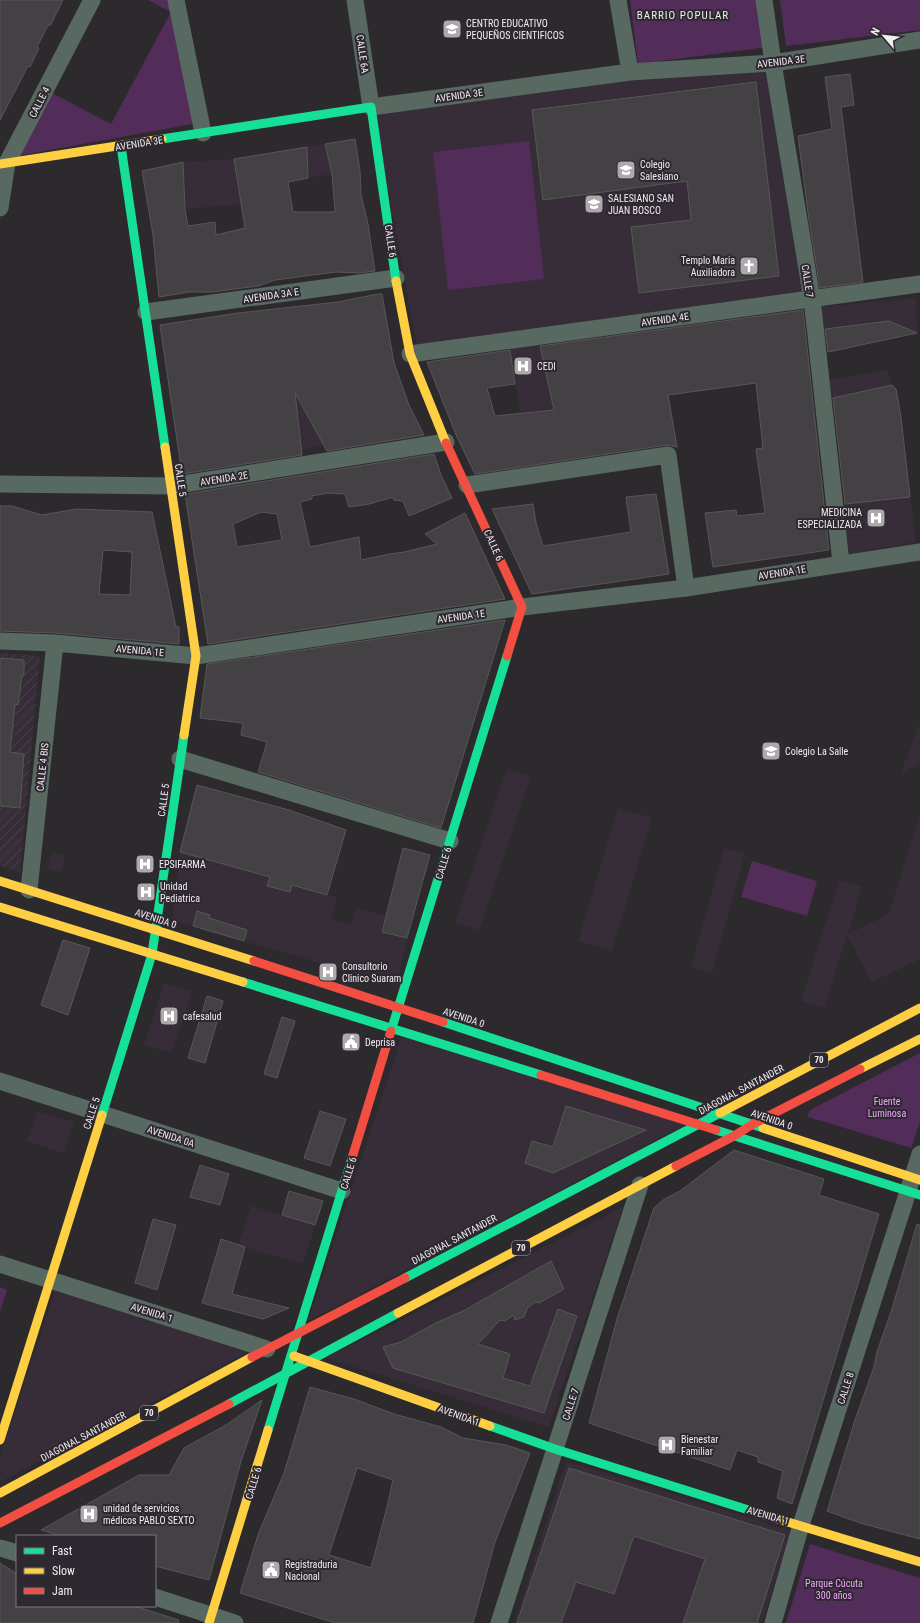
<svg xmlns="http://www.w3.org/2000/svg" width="920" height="1623" font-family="'Roboto Condensed',sans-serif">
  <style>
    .built { fill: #362d38 }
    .industrial { fill: url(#industrial-furrows) }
    .park { fill: #532d5a }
    .building { fill: #434143; stroke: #595659; fill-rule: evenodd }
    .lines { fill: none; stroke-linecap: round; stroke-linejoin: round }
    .street { stroke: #586961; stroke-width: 17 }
    .fast { stroke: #16e098; stroke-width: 9 }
    .slow { stroke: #ffcf43; stroke-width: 9 }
    .jam { stroke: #f24e42; stroke-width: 9 }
    .labels { text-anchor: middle; stroke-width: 4; stroke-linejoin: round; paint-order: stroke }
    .shield { fill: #2e2830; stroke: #b6b1b6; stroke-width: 1 }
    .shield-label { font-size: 9px; font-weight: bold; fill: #f0ecf0 }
    .poi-label { font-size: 10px; fill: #f0ecf0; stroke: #2e2830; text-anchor: start }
    .street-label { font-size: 10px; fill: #f0ecf0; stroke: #2e2830 }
    .park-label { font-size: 10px; fill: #efa5fd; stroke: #2e2830 }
    .neighbourhood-label { font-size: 11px; letter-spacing: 1px; fill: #f0ecf0; stroke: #2e2830 }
  </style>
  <defs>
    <pattern id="industrial-furrows" width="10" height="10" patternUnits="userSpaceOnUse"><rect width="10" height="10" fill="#362d38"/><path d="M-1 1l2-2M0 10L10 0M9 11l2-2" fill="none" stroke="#4a414b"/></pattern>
  </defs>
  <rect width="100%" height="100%" fill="#2d2a2e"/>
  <path class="built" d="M778 58 809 295 417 347 374 114Z
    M327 144 332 174 308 178 307 147Z
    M234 159 241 204 185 209 183 162Z
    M916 298 917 333 889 321 818 329 820 307Z
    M539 341 554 410 520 413 509 345Z
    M887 370 892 385 825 400 823 381Z
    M294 385 324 445 301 450Z
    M908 477 916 542 844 555 837 505 910 497Z
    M920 723V763L900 775Z
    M507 769 531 777 479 930 455 922Z
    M618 808 652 818 612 951 578 941Z
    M920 813V959L872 982 847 935 824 1008 801 1001 839 880 862 887 848 934 889 914Z
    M724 848 745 854 712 973 691 967Z
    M180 852 270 877 267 886 289 892 294 879 309 890 337 897 331 920 351 924 356 908 385 916 381 932 408 938 396 985 172 920Z
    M51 853 65 855 62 872 48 869Z
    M164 983 192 992 172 1053 144 1045Z
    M402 1036 689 1123 308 1321Z
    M37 1111 74 1122 63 1153 27 1141Z
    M251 1206 315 1225 303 1264 238 1245Z
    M623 1207 549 1427 326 1358Z
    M56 1287 254 1349 0 1482V1457Z
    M566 1461 791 1531 762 1623H514Z"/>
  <path class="industrial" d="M0 653 40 656 20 872 0 866Z"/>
  <path class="park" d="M148 0H170L198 123 17 156 50 92 111 124 171 12Z
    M630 0H769L775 46 638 64Z
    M780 0H920V30L786 46Z
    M529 141 544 279 448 290 433 152Z
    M752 861 817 881 807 916 741 897Z
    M920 1053V1122L911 1148 808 1117 807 1115 812 1109Z
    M0 1287 7 1290 0 1312Z
    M810 1544 920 1578V1623H786Z"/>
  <path class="building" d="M0 0H63L50 26 48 25 37 47 39 48 30 67 28 66 0 120Z
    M850 74 854 105 841 107 863 282 820 288 809 220 798 136 832 129 825 77Z
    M756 82 779 276 639 293 631 227 691 220 687 181 543 200 532 110Z
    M355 139 360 171 361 195 368 224 375 271 358 273 336 272 275 280 258 286 212 292H189L159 297 153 235 142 171 183 162 185 209 188 226 215 222 216 235 245 228 234 159 307 147 308 178 288 182 293 212H335L332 174 325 144Z
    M378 294H382L394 363 409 405 424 435 327 451 295 393 302 455 182 474 160 325 238 313 338 302Z
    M803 310 829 550 713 567 705 513 736 510 737 516 765 513 756 449 763 448 756 383 668 395 677 447 667 445 475 474 457 437 427 362 510 350 515 384 487 388 495 416 554 410 540 346Z
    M889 321 917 333 828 352 825 329Z
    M892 385 896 389 901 417 910 497 845 504 833 398Z
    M434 454 441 475 452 498 409 516 403 501 394 500 393 497 369 504 349 507 345 494 327 493 312 496V499L300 502 310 547 359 537 361 560 390 554 404 552 437 544 425 534 465 513 505 599 208 644 185 494ZM261 512 277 514 282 540 237 547 233 524Z
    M656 494 669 574 532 594 492 509 533 504 536 523 543 546 631 532 626 497Z
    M0 506H12L42 515 76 509 152 512 176 627H179V644L56 633 0 631ZM103 550 132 552 130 595 99 594Z
    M505 620 441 828 258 772 267 742 241 735 243 723 200 718 207 664Z
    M0 658 24 660V675H22L18 705 15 704 10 752 24 754 20 808 0 806Z
    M197 785 289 810 346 830 327 895 292 885 290 892 267 886 270 877 180 852Z
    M403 848 430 855 407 938 382 932Z
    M197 911 210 915 209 918 247 930 244 941 193 926Z
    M63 940 90 948 68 1015 41 1005Z
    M207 996 223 1001 205 1063 188 1058Z
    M282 1017 295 1021 277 1078 264 1074Z
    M566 1106 646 1130 553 1173 525 1163 532 1141 553 1147Z
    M320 1111 346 1119 330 1166 304 1158Z
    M734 1150 824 1179 819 1195 879 1214 792 1504 777 1498 783 1471 758 1462V1457L737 1450 730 1470 589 1423 617 1319 654 1208 663 1200 680 1191Z
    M200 1165 229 1174 220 1205 190 1197Z
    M289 1191 323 1201 315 1225 282 1215Z
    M153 1219 176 1225 157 1290 135 1283Z
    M917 1224 920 1225V1539L860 1523 827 1511 855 1420 874 1367 877 1352 892 1309Z
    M221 1239 245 1247 232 1294 289 1308 263 1319 202 1303Z
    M551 1261 564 1289 539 1303 535 1302 527 1309 524 1317 515 1320 513 1315 505 1321 500 1320 478 1344 510 1354 503 1378 530 1386 558 1309 577 1316 544 1413 393 1368 383 1347 401 1342 436 1323 465 1310Z
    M310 1387 354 1399 394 1414 441 1427 463 1438 506 1445 530 1453 495 1542 473 1623H335L240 1593 258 1535 284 1473ZM357 1468 393 1480 387 1507 371 1568 329 1555Z
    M262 1400 241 1461 209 1580 155 1566V1536H61L41 1530 139 1475H169L184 1448 226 1425Z
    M569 1468 785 1535 757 1623H683L705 1559 634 1536 614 1594 576 1582 561 1623H517Z
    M0 1563 17 1574V1606H134L179 1620 178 1623H0Z"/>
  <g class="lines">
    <path class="street" d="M176 0 203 133
      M355 0 371 107 630 72 773 63 920 40
      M618 0 630 72
      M764 0 773 63 812 299 841 563
      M0 208 7 163 92 0
      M146 312 396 278
      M410 354 920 284
      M0 484 171 486 446 442
      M467 485 668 455 686 588
      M0 641 55 643 196 656 522 607 686 588 920 552
      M180 759 450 841
      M29 890 55 643
      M0 1081 342 1191
      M0 1264 267 1349
      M0 1548 17 1553
      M155 1597 235 1623
      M499 1623 640 1185
      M773 1623 801 1525 920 1154"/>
    <path class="fast" d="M162 139 371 107 396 281
      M121 146 165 447
      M243 982 541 1075
      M443 1022 763 1128
      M391 1031 507 656
      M102 1115 152 954 184 735
      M716 1130 920 1195
      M405 1278 720 1113
      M229 1404 398 1313
      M490 1426 555 1449 758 1513
      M268 1430 352 1158"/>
    <path class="slow" d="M0 164 162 139
      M396 281 410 354 446 443
      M165 447 196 656 184 735
      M0 881 254 961
      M0 907 243 982
      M860 1069 920 1039
      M720 1113 920 1008
      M763 1128 920 1180
      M398 1313 676 1166
      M294 1356 490 1426
      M0 1440 102 1115
      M0 1493 252 1357
      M758 1513 920 1562
      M209 1623 268 1430"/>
    <path class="jam" d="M446 443 522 607 507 656
      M254 961 443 1022
      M541 1075 716 1130
      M352 1158 391 1031
      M676 1166 734 1136 753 1124 860 1069
      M252 1357 405 1278
      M0 1523 229 1404"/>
  </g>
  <defs>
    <symbol id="school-square" viewBox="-11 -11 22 22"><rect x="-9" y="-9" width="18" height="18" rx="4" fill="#aca8ac" stroke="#2e2830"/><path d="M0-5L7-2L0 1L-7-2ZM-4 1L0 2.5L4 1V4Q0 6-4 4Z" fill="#fff"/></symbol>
    <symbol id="university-square" viewBox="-11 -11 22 22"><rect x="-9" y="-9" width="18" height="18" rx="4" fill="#aca8ac" stroke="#2e2830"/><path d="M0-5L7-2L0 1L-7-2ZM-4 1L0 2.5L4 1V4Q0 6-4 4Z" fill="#fff"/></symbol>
    <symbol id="church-square" viewBox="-11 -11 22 22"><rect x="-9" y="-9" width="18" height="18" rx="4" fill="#aca8ac" stroke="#2e2830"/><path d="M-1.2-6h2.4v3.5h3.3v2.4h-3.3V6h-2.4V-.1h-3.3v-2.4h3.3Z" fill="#fff"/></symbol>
    <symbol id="hospital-square" viewBox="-11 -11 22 22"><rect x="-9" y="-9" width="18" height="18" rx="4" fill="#aca8ac" stroke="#2e2830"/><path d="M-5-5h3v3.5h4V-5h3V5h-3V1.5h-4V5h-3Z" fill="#fff"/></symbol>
    <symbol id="civic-square" viewBox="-11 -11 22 22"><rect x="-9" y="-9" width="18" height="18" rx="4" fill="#aca8ac" stroke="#2e2830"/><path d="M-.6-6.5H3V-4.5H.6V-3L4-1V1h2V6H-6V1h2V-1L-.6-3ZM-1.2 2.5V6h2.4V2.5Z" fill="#fff"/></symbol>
  </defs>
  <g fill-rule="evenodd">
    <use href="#school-square" x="441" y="18" width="22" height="22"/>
    <use href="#school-square" x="615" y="159" width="22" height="22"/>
    <use href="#university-square" x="583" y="193" width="22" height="22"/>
    <use href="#church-square" x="738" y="255" width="22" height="22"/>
    <use href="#hospital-square" x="512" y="355" width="22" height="22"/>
    <use href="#hospital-square" x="865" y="507" width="22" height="22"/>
    <use href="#school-square" x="760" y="740" width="22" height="22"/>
    <use href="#hospital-square" x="134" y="853" width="22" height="22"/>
    <use href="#hospital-square" x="135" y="881" width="22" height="22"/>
    <use href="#hospital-square" x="317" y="961" width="22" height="22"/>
    <use href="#hospital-square" x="158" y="1005" width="22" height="22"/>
    <use href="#civic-square" x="340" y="1031" width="22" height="22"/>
    <use href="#hospital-square" x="656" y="1434" width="22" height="22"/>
    <use href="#hospital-square" x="78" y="1503" width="22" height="22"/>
    <use href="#civic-square" x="260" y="1559" width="22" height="22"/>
  </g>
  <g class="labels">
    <g class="shield">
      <rect x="810" y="1053" width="18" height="14" rx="3"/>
      <rect x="512" y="1241" width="18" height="14" rx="3"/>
      <rect x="140" y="1406" width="18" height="14" rx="3"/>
    </g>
    <g class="shield-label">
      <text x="819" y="1063">70</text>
      <text x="521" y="1251">70</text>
      <text x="149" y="1416">70</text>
    </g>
    <g class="poi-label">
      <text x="466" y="27">CENTRO EDUCATIVO<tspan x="466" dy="12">PEQUEÑOS CIENTIFICOS</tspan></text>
      <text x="640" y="168">Colegio<tspan x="640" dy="12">Salesiano</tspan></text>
      <text x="608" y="202">SALESIANO SAN<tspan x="608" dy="12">JUAN BOSCO</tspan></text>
      <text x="735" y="264" text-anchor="end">Templo Maria<tspan x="735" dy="12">Auxiliadora</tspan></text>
      <text x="537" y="370">CEDI</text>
      <text x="862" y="516" text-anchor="end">MEDICINA<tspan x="862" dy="12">ESPECIALIZADA</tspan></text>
      <text x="785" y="755">Colegio La Salle</text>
      <text x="159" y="868">EPSIFARMA</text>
      <text x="160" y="890">Unidad<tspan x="160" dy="12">Pediatrica</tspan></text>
      <text x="342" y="970">Consultorio<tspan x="342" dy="12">Clinico Suaram</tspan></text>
      <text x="183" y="1020">cafesalud</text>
      <text x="365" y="1046">Deprisa</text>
      <text x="681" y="1443">Bienestar<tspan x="681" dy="12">Familiar</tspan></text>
      <text x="103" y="1512">unidad de servicios<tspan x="103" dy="12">médicos PABLO SEXTO</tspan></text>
      <text x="285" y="1568">Registraduria<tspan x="285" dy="12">Nacional</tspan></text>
    </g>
    <g class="street-label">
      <text transform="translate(363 54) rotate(82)" y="4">CALLE 6A</text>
      <text transform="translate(781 61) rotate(-7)" y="4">AVENIDA 3E</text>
      <text transform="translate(459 95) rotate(-8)" y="4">AVENIDA 3E</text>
      <text transform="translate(39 102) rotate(-63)" y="4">CALLE 4</text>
      <text transform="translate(139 143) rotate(-9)" y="4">AVENIDA 3E</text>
      <text transform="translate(391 241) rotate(82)" y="4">CALLE 6</text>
      <text transform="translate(808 281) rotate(81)" y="4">CALLE 7</text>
      <text transform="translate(271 295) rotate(-8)" y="4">AVENIDA 3A E</text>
      <text transform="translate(665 319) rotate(-8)" y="4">AVENIDA 4E</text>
      <text transform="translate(224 478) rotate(-9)" y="4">AVENIDA 2E</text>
      <text transform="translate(181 480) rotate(82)" y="4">CALLE 5</text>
      <text transform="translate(494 545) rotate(66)" y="4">CALLE 6</text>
      <text transform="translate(782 572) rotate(-9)" y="4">AVENIDA 1E</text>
      <text transform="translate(461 616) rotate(-8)" y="4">AVENIDA 1E</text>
      <text transform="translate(140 650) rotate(5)" y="4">AVENIDA 1E</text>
      <text transform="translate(42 767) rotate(-84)" y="4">CALLE 4 BIS</text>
      <text transform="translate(163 800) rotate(-82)" y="4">CALLE 5</text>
      <text transform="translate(443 863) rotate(-73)" y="4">CALLE 6</text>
      <text transform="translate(156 918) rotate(18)" y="4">AVENIDA 0</text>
      <text transform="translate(464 1017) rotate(18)" y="4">AVENIDA 0</text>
      <text transform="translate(741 1089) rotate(-28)" y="4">DIAGONAL SANTANDER</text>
      <text transform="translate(91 1113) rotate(-72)" y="4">CALLE 5</text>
      <text transform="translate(772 1119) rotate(19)" y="4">AVENIDA 0</text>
      <text transform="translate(171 1136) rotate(18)" y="4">AVENIDA 0A</text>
      <text transform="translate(348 1173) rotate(-73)" y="4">CALLE 6</text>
      <text transform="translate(454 1239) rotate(-28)" y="4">DIAGONAL SANTANDER</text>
      <text transform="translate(152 1312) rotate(17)" y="4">AVENIDA 1</text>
      <text transform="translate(845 1388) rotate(-72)" y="4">CALLE 8</text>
      <text transform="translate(570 1404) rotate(-72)" y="4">CALLE 7</text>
      <text transform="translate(459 1415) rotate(20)" y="4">AVENIDA 1</text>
      <text transform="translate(83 1436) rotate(-28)" y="4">DIAGONAL SANTANDER</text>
      <text transform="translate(253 1483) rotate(-73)" y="4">CALLE 6</text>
      <text transform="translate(768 1515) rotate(16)" y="4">AVENIDA 1</text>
    </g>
    <g class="park-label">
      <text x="887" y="1105">Fuente<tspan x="887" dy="12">Luminosa</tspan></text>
      <text x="834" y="1587">Parque Cúcuta<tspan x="834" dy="12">300 años</tspan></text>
    </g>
    <g class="neighbourhood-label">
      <text x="683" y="19">BARRIO POPULAR</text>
    </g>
  </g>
  <rect x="16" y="1535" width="140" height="72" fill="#2e2830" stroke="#7c767d"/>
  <rect x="24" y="1548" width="20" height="6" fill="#16e098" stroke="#7c767d"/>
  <text x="52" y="1555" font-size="12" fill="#f0ecf0">Fast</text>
  <rect x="24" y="1568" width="20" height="6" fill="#ffcf43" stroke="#7c767d"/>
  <text x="52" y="1575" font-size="12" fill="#f0ecf0">Slow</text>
  <rect x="24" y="1588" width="20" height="6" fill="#f24e42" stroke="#7c767d"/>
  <text x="52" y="1595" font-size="12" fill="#f0ecf0">Jam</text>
  <g transform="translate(884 36) rotate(298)" stroke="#2e2830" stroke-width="3" paint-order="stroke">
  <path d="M0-3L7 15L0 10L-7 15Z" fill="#f0ecf0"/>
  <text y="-6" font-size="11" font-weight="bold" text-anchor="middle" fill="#f0ecf0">N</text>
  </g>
</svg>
